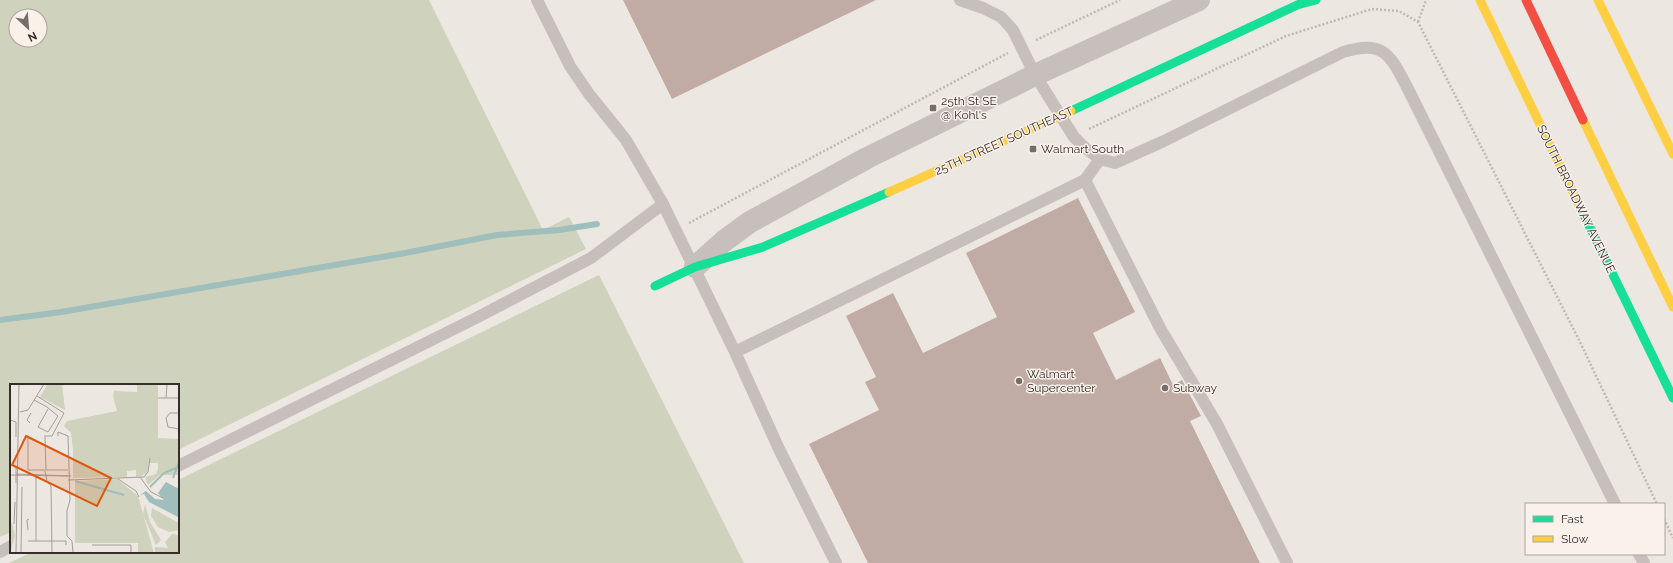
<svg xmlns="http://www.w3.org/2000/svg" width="1673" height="563" font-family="Raleway,sans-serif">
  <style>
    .green { fill: #cfd2bd; fill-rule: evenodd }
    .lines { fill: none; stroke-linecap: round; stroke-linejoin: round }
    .stream { stroke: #9fbebc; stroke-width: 6 }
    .building { fill: #c0aba5 }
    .path { stroke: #bfb8b4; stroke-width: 2.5; stroke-dasharray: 2 2; stroke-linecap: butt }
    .lane { stroke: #c6bfbb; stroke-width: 12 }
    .street { stroke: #c6bfbb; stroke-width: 22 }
    .fast { stroke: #16e098; stroke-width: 9 }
    .slow { stroke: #ffcf43; stroke-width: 9 }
    .jam { stroke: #f24e42; stroke-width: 9 }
    .poi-dot { fill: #776e6a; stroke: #f9f1ea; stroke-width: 1.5 }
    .labels { text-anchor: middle; stroke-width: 3; stroke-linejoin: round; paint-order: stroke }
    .poi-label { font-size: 12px; fill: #372d29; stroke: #f9f1ea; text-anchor: start }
    .street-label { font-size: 12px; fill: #372d29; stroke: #f9f1ea }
    .inset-river { fill: none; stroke: #9fbebc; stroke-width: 2 }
    .inset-road { fill: none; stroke: #a49d98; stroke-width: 1 }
    .view { fill: #df570d; fill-opacity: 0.15; stroke: #df570d; stroke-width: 2 }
    .inset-edge { fill: none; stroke: #372d29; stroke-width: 2 }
  </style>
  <rect width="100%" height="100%" fill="#ede7e2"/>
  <path class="green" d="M0 0H429L543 230 569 217 586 249 178 450V385H11V532L0 537ZM16 16H40V40H16Z
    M599 275 744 563H9L32 552H178V480Z"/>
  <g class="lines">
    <path class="stream" d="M0 320 61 312 405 253 497 235 559 230 597 224"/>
  </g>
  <path class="building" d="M623 0H876L672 99Z
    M1078 198 1135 312 1093 333 1116 380 1160 358 1173 385 1182 380 1201 416 1190 421 1260 563H868L809 444 879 410 865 382 876 377 846 316 893 293 923 353 997 317 966 253Z"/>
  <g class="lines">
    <path class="path" d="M1418 22 1426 0
      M1036 40 1120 0
      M1089 129 1286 36 1372 9 1399 11 1418 22 1580 342 1657 504
      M689 223 1008 53
      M1664 519 1673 538"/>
    <path class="lane" d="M537 0 570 66 589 94 626 140 663 204 735 352 779 449 836 563
      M960 0 983 8 1001 17 1013 30 1035 75 1074 137 1085 148 1100 159 1115 163 1164 141 1343 52C1382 41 1388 51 1406 85L1615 504
      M1085 180 1160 328 1217 424 1287 563
      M735 352 1085 180 1100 159
      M178 466 476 318 591 258 663 204
      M0 552 11 546
      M1639 554 1644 563"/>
    <path class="street" d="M695 267 724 241 750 222 867 158 1035 75 1199 0"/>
    <path class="fast" d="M1297 5 1316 0
      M1071 111 1308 0
      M1580 207 1673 398
      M655 286 695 267 763 247 889 192"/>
    <path class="slow" d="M1480 0 1580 207
      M1598 0 1673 154
      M1583 120 1673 307
      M889 192 1071 111"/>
    <path class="jam" d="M1526 0 1583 120"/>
  </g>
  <g class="poi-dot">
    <rect x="929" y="104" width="8" height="8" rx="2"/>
    <rect x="1029" y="145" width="8" height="8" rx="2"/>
    <circle cx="1019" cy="381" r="4"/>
    <circle cx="1165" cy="388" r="4"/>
  </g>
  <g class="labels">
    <g class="poi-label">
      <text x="941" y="105">25th St SE<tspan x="941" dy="14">@ Kohl's</tspan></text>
      <text x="1041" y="153">Walmart South</text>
      <text x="1027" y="378">Walmart<tspan x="1027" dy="14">Supercenter</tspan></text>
      <text x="1173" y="392">Subway</text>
    </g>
    <g class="street-label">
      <text transform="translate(1004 141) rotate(-24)" y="4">25TH STREET SOUTHEAST</text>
      <text transform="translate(1576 199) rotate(64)" y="4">SOUTH BROADWAY AVENUE</text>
    </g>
  </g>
  <g transform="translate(10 384)">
    <rect width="169" height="169" fill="#ede7e2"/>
    <path d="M38 0H52L55 26 30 13ZM127 0H148V54L169 55V91H150L138 101 135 93 146 90 148 85V79H139L137 89 131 92 126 93V86L117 87V93L63 94V66L61 49 54 42 57 37 107 27 103 12 104 7 127 8ZM107 95 128 112 144 169H128V159H65V97ZM135 120 140 138 151 156 146 161 133 130ZM142 124 169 139V146L159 148 148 143 141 132ZM2 139 5 152 1 166 0 140ZM162 150 169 151V169H145V163L158 164 155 158Z" fill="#cfd2bd"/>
    <path d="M156 98 169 105 168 133 139 118 134 110 130 111 136 107 145 115 154 116 148 109Z" fill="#9fbebc"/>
    <path class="inset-river" d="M163 94 169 78M65 97 114 111M140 103 154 89 166 84"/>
    <path class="inset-road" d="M27 12 54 29 42 52H34M148 14H169M156 14 157 0M24 16 37 23 48 32 38 48 28 43 38 25M10 28 18 26 34 0M169 29H160L156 34 158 43 169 45M0 36 6 38V53M20 39 17 36 21 29M18 52V86H58M48 52V48L58 52 60 116 57 127V152L62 157 63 169M35 53 36 86M35 87 37 97 41 102 42 169M6 90 61 92M0 91 58 92M26 93V157M130 93 141 108 153 114M108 95 126 107 129 113M58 96 134 93 138 88 140 74M6 99V83M4 140 5 118M18 146 17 136 19 135M18 157H56V161M82 161H121V169M0 169H18M6 169 9 0M11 169 12 103"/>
    <path class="view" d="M16 52 101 94 87 122 2 81Z"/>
    <rect width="169" height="169" class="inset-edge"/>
  </g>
  <rect x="1525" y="503" width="140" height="52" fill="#f9f1ea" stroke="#aba39d"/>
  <rect x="1533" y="516" width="20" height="6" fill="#16e098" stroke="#aba39d"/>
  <text x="1561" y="523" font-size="12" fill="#372d29">Fast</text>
  <rect x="1533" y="536" width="20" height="6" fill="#ffcf43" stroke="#aba39d"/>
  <text x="1561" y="543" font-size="12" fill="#372d29">Slow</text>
  <g transform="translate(28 28) rotate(154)"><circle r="19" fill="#f9f1ea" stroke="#aba39d"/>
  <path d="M0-3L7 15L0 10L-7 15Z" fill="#776e6a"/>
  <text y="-6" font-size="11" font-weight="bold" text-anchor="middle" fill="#372d29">N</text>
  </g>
</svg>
